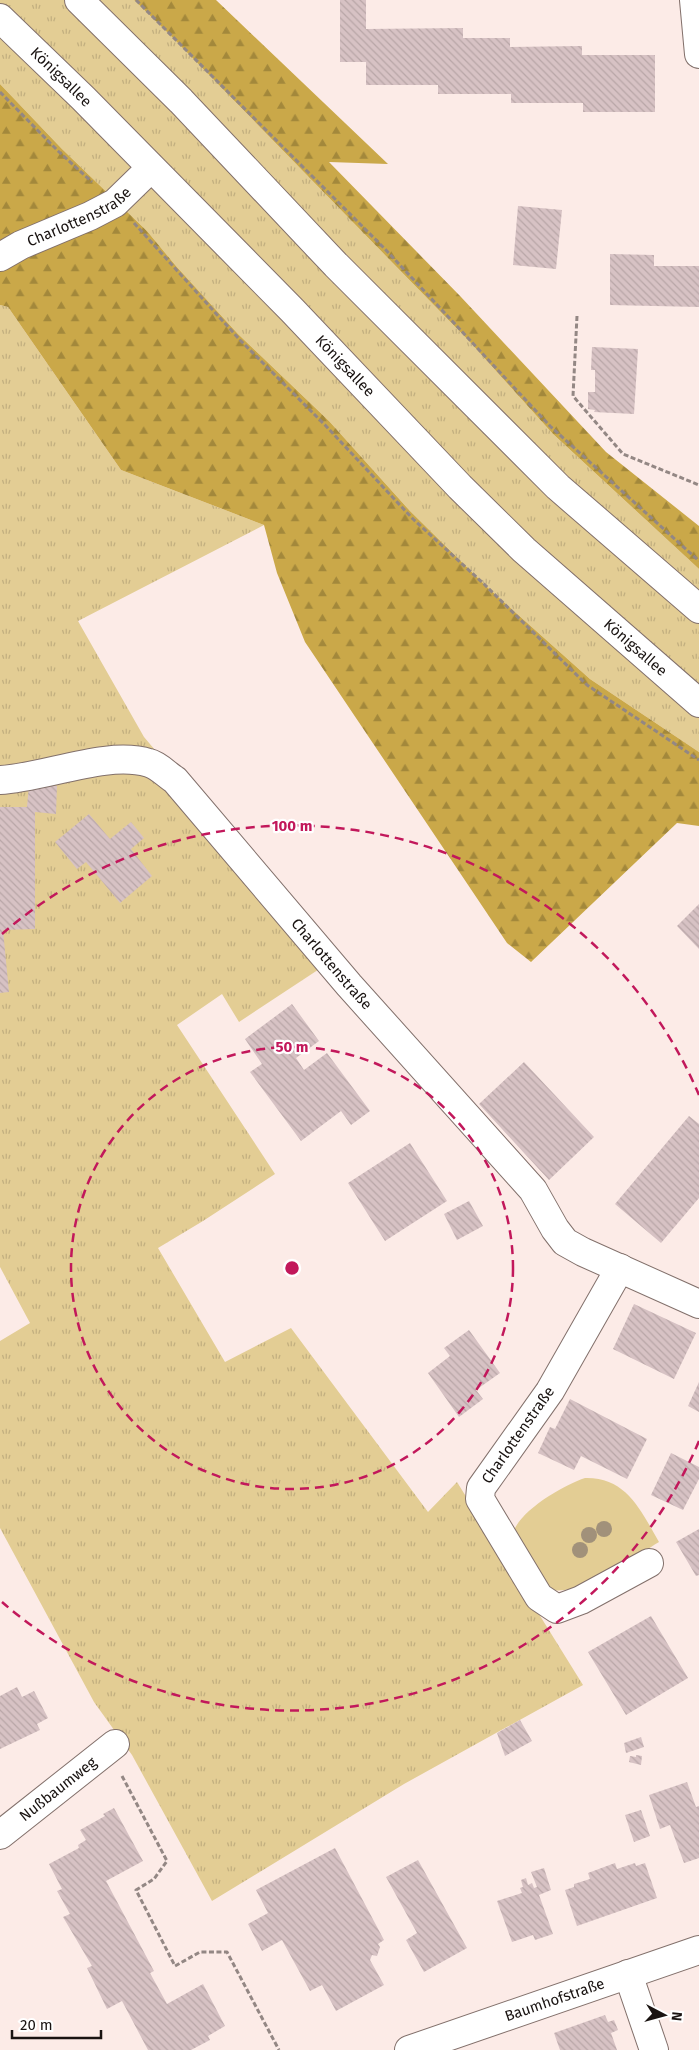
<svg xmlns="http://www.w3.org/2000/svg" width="699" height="2050" font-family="'Fira Sans',sans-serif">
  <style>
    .grass { fill: url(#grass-tufts) }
    .forest { fill: url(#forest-firs) }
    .park { fill: #e3cd94 }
    .building { fill: url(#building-back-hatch) }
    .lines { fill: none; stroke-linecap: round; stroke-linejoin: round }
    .minor-casing { stroke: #82706b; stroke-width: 30 }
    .primary-casing { stroke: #82706b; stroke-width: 30 }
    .path { stroke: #938784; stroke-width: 3; stroke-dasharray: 5 2.5; stroke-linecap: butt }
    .minor { stroke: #fff; stroke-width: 28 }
    .primary { stroke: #fff; stroke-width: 28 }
    .tree { fill: #a1917a }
    .ring { fill: none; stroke: #c2185b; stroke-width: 2.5; stroke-dasharray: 9 6 }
    .labels { text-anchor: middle; stroke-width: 4.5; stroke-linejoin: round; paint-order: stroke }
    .street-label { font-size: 15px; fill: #191311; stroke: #fff }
    .centre { fill: #c2185b; stroke: #fff; stroke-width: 2.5 }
    .ring-label { font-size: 15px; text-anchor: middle; font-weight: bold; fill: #c2185b; stroke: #fff; stroke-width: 4.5; stroke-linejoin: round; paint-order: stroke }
  </style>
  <defs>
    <pattern id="grass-tufts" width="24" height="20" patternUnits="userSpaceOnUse" patternTransform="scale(1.25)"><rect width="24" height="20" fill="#e3cd94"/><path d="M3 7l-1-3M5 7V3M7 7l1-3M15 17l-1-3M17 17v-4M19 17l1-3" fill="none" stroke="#c2af7f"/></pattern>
    <pattern id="forest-firs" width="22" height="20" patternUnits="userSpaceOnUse" patternTransform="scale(1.25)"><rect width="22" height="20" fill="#caa849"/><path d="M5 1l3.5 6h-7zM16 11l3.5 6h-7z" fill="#a3883b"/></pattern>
    <pattern id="building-back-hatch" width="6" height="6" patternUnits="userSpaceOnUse" patternTransform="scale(1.25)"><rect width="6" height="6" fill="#d7c2c4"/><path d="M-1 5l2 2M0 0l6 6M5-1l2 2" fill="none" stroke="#b8a6a7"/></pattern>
  </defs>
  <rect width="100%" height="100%" fill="#fcebe7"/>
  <path class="grass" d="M0 0H134L169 34 469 341 553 434 699 569V752L590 679 486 586 410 511 329 421 238 334 176 266 147 231 62 149 0 84Z
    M0 305 8 307 121 470 264 525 78 621 144 737 333 960 239 1022 222 994 177 1025 275 1174 203 1221 158 1248 225 1362 291 1328 428 1512 457 1482 583 1685 404 1784 212 1901 132 1755 94 1702 0 1528V1341L30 1323 0 1267Z"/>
  <path class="forest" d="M134 0H216L388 164 329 162 461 297 606 452 699 526V569L553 434 469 341 169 34Z
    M0 84 62 149 147 231 176 266 238 334 329 421 410 511 486 586 590 679 699 752V826L677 823 531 962 507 943 305 642 277 573 264 525 121 470 8 307 0 305Z"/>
  <path class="park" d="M585 1478C627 1477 641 1511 659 1542 634 1557 571 1605 542 1586 536 1582 518 1543 513 1533 520 1510 564 1485 585 1478Z"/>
  <path class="building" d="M340 0H366V29L463 28V38H510V47L582 46V55H655V112H583V103H511V94H438V85H366V62H340Z
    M518 206 562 210 556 269 513 265Z
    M610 254 654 255V266H699V307L610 305Z
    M592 347 638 349 634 414 594 412 595 410 588 409V392H595V370H591Z
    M29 785 57 786 56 814 35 812V929L3 930 9 992 0 993V807H27Z
    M89 814 110 839 131 822 144 838 131 849 152 876 120 903 86 862 77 869 55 842Z
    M699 904V949L677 926Z
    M292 1004 319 1041 296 1058 304 1070 327 1053 370 1111 351 1125 341 1111 301 1141 250 1072 262 1064 245 1039Z
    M524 1062 594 1137 549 1180 479 1104Z
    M689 1116 699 1124V1198L661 1243 615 1204Z
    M410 1143 447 1201 385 1241 348 1183Z
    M469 1201 483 1226 457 1240 444 1214Z
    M634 1304 696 1333 674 1379 613 1349Z
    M469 1330 500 1373 476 1390 483 1399 459 1417 428 1373 450 1356 444 1348Z
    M699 1382V1412L688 1406Z
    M570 1399 647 1439 627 1479 581 1456 574 1470 538 1453 550 1427 555 1429Z
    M671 1453 699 1467V1479L683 1510 651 1495Z
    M699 1529V1575L696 1576 676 1542Z
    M651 1616 688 1678 626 1715 588 1652Z
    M17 1687 22 1697 34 1691 48 1718 37 1724 40 1730 0 1749V1696Z
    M520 1720 532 1741 505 1756 497 1733Z
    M641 1737 644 1747 626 1753 624 1743Z
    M636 1755 642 1756 641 1765 629 1762 630 1756 636 1757Z
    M687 1782 696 1807 699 1806V1858L684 1863 670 1825 660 1829 649 1795Z
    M114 1808 143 1861 106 1881 154 1971 150 1973 167 2004 203 1984 225 2026 208 2036 210 2040 191 2050H148L122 2001 107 2009 87 1968 92 1966 63 1917 70 1914 57 1891 62 1889 49 1864 79 1848 78 1845 86 1840 80 1830 105 1816 103 1814Z
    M641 1810 650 1836 634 1842 625 1815Z
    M335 1848 384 1940 378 1944 380 1947 377 1956 372 1955 370 1960 384 1985 336 2011 322 1985 310 1991 282 1940 262 1951 248 1924 268 1913 256 1890Z
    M418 1860 467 1948 424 1972 406 1940 417 1933 386 1877Z
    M615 1863 617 1869 635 1863 636 1866 645 1863 657 1898 577 1926 565 1890 574 1887V1884L590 1879 588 1873Z
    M544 1868 551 1890 539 1895 553 1934 535 1940 533 1935 512 1942 497 1901 522 1893 520 1888 523 1887 521 1880 526 1878 528 1885 532 1883 534 1888 537 1887 531 1872Z
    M605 2015 608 2022 614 2020 618 2030 611 2033 617 2050H560L554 2033Z"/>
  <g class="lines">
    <defs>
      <g id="minor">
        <path d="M694 0 699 54"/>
        <path id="s1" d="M0 257 21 245 90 216 115 203 151 168"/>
        <path id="s2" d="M0 780C44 778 107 750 149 763 158 765 167 775 175 780L349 985 533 1190 555 1229 565 1242 583 1252 699 1304"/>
        <path d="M620 1268 550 1391 481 1488 480 1499 539 1597 557 1609 581 1600 649 1563"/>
        <path id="s3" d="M0 1835 115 1744"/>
        <path d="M628 1974 654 2050"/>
        <path id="s4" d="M409 2050 699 1950"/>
      </g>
      <g id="primary">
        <path d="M79 0 181 101 336 265 558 487 699 609"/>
        <path id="s5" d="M0 18 83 98 292 310 460 487 524 550 699 703"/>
      </g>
    </defs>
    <use href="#minor" class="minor-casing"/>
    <use href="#primary" class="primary-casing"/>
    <path class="path" d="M136 0 385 249 550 426 699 561
      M0 92 58 151 92 182
      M134 223 240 340 325 425 413 519 484 584 587 685 699 760
      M577 316 573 396 623 454 699 485
      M122 1776 167 1861 154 1879 136 1890 175 1966 200 1952H227L279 2050"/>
    <use href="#minor" class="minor"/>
    <use href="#primary" class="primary"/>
  </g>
  <g class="tree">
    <circle cx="604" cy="1529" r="8"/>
    <circle cx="589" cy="1535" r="8"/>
    <circle cx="580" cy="1550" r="8"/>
  </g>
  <g class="ring">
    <circle cx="292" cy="1268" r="221"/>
    <path d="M699 1441A442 442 0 0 1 2 1602M2 934A442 442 0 0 1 699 1095"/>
  </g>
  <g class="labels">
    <g class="street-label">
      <text dy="5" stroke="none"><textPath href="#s5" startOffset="85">Königsallee</textPath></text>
      <text dy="5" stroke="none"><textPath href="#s1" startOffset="89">Charlottenstraße</textPath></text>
      <text dy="5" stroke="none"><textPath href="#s5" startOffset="490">Königsallee</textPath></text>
      <text dy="5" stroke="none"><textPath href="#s5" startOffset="895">Königsallee</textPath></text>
      <text dy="5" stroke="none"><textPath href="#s2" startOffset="424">Charlottenstraße</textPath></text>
      <text transform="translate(518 1435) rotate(-55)" y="5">Charlottenstraße</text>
      <text dy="5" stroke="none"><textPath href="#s3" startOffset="74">Nußbaumweg</textPath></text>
      <text dy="5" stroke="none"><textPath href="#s4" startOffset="154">Baumhofstraße</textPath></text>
    </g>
  </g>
  <circle cx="292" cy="1268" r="8" class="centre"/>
  <g class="ring-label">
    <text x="292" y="831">100 m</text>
    <text x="292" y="1052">50 m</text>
  </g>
  <g transform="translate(664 2015) rotate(96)" stroke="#ffffff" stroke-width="4" paint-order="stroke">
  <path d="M0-4L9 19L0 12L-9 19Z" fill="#191311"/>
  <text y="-8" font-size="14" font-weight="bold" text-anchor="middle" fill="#191311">N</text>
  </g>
  <path d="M12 2030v8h89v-8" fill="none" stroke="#191311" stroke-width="2.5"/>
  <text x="20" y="2030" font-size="15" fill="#191311" stroke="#ffffff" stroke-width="4" paint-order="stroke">20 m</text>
</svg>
